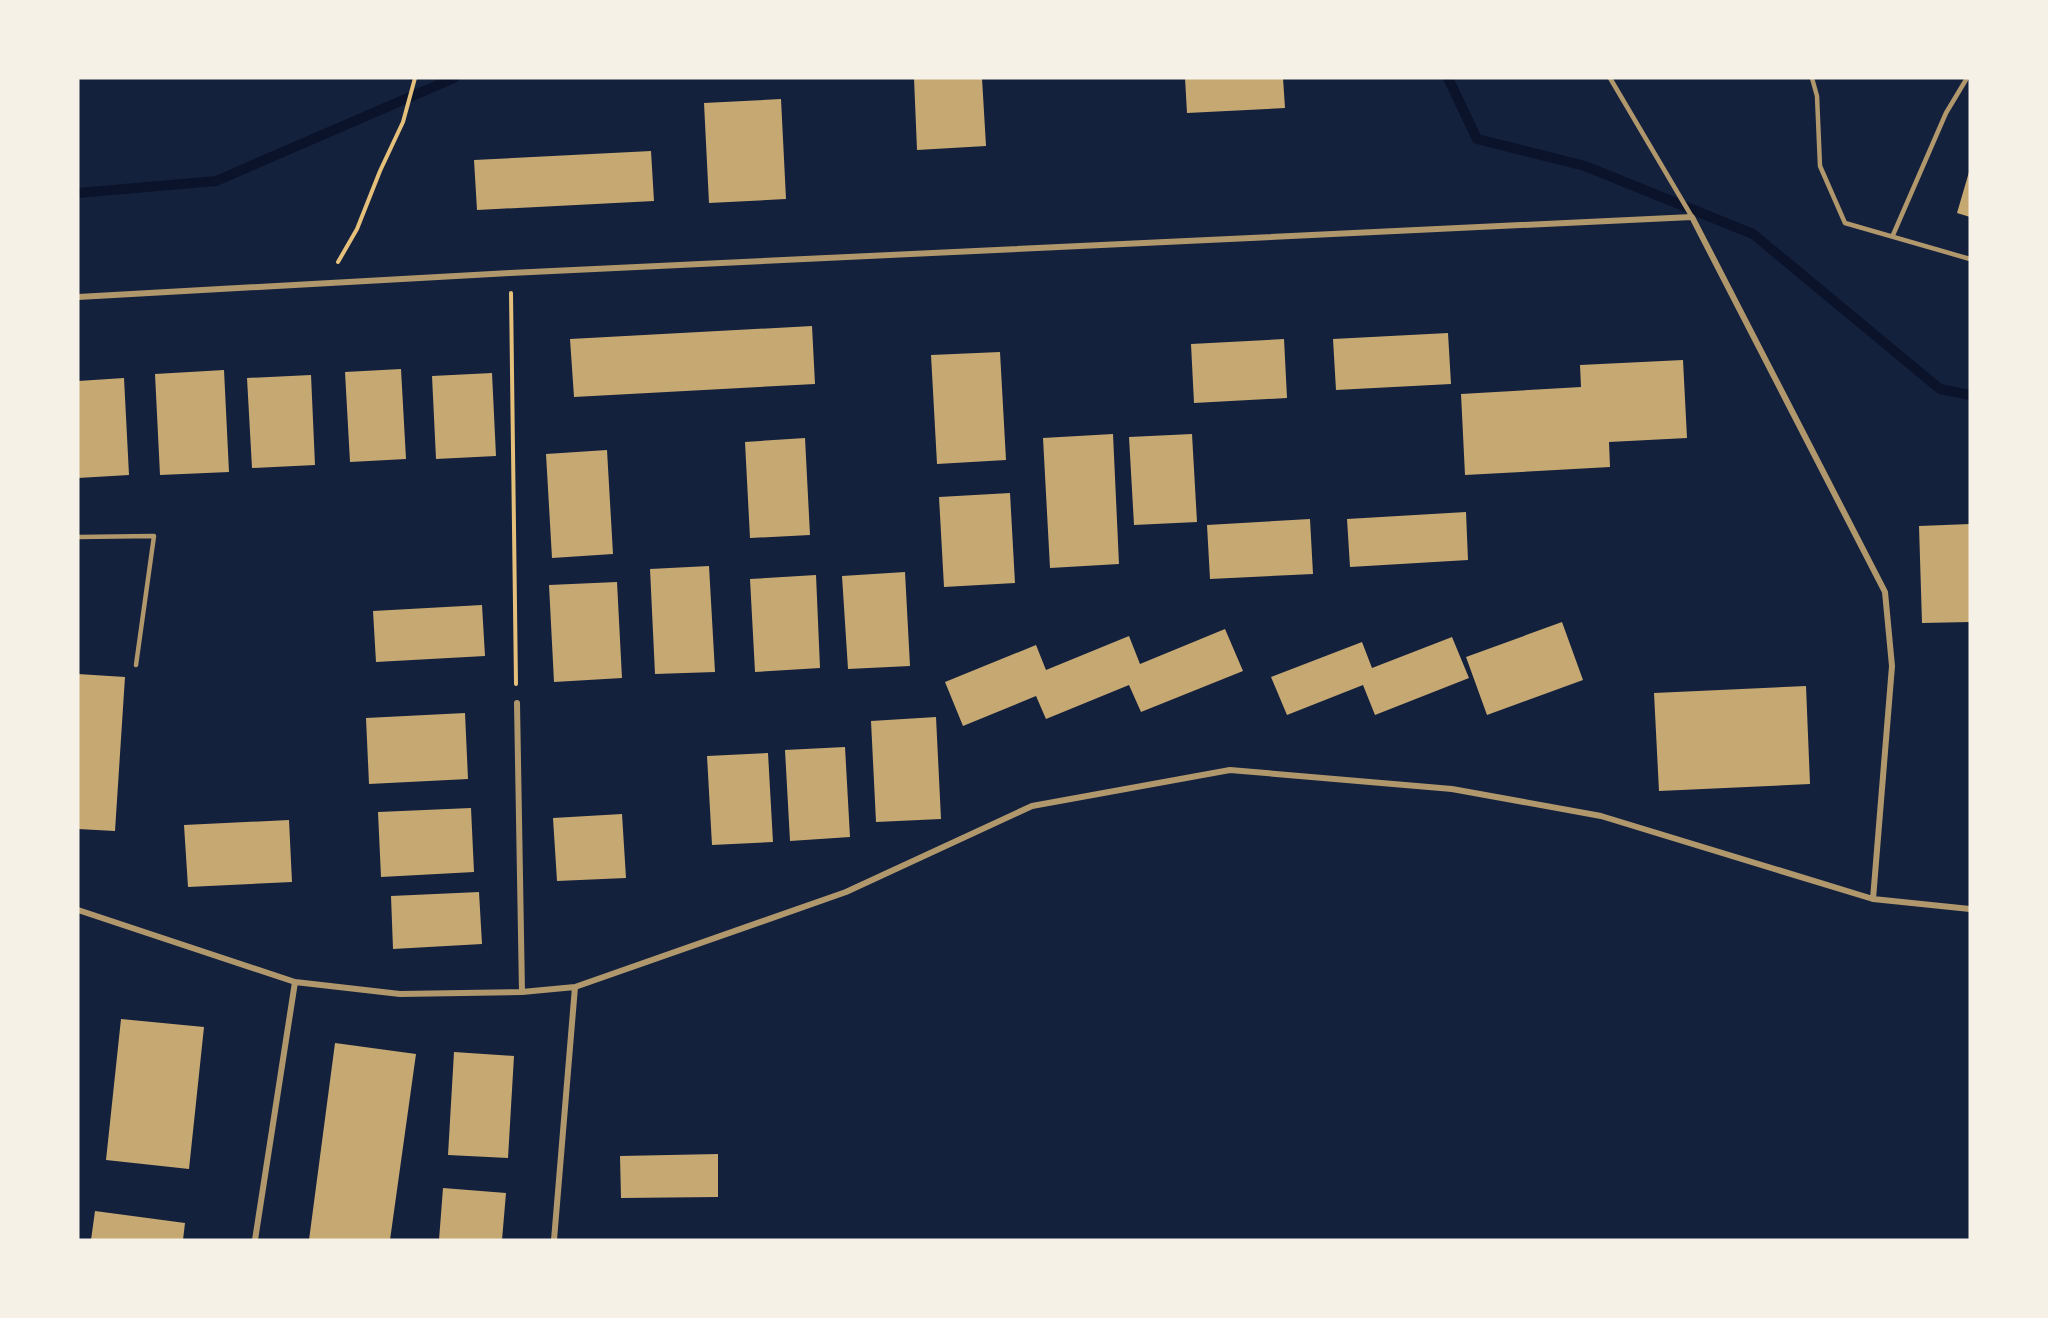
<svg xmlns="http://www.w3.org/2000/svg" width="2048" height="1318" font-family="'Roboto Condensed',sans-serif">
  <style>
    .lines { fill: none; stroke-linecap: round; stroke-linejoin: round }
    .stream { stroke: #0b132b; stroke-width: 10 }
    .building { fill: #c6a872 }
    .path { stroke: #e5c07b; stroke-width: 4 }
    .service { stroke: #b1986c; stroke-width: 4.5 }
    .minor { stroke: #b1986c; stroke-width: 6 }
  </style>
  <rect width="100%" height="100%" fill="#14213d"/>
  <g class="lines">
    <path class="stream" d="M1448 78 1477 139 1585 166 1753 234 1940 389 1970 395
      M78 193 216 181 454 78"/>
  </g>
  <path class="building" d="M914 78H982L986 146 917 150Z
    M1185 78H1283L1285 108 1187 113Z
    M781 99 786 199 709 203 704 103Z
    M651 151 654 201 477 210 474 160Z
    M1969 172H1970V217L1957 213Z
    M812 326 815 384 574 397 570 339Z
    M1448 333 1451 384 1336 390 1333 339Z
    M1284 339 1287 398 1194 403 1191 344Z
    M1000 352 1006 460 937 464 931 355Z
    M1683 360 1687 438 1609 442 1610 467 1465 475 1461 394 1581 387 1580 365Z
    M401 369 406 459 350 462 345 372Z
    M224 370 229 472 160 475 155 374Z
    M492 373 496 456 436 459 432 376Z
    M311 375 315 465 252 468 247 378Z
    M124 378 129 475 78 478V381Z
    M1113 434 1119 564 1050 568 1043 438Z
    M1192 434 1197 522 1134 525 1129 437Z
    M805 438 810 535 750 538 745 442Z
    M607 450 613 554 552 558 546 454Z
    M1010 493 1015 583 944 587 939 497Z
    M1466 512 1468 560 1350 567 1347 519Z
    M1310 519 1313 574 1210 579 1207 525Z
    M1970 524V622L1922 623 1919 526Z
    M709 566 715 672 655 674 650 569Z
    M905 572 910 666 848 669 842 576Z
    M816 575 820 668 755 672 750 579Z
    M617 582 622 678 554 682 549 585Z
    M482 605 485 656 376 662 373 611Z
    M1562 622 1583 680 1487 715 1466 657Z
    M1225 629 1243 671 1141 712 1129 685 1046 719 1036 696 963 726 945 682 1036 645 1046 670 1129 636 1140 664Z
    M1452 637 1469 678 1375 715 1363 685 1287 715 1271 677 1362 642 1372 668Z
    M78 674 125 677 115 831 78 829Z
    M1806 686 1810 784 1659 791 1654 693Z
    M465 713 468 779 369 784 366 718Z
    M936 717 941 819 876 822 871 721Z
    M845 747 850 837 790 841 785 750Z
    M768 753 773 842 712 845 707 756Z
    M471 808 474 872 381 877 378 812Z
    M622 814 626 878 557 881 553 818Z
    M289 820 292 882 188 887 184 825Z
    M479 892 482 944 393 949 391 896Z
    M121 1019 204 1027 189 1169 106 1160Z
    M335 1043 416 1054 390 1240H309Z
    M454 1052 514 1056 508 1158 448 1155Z
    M718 1154V1197L621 1198 620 1156Z
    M443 1188 506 1193 502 1240H439Z
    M95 1211 185 1223 183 1240H91Z"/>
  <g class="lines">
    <path class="path" d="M338 262 357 229 380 171 403 122 415 78
      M511 293 516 684"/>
    <path class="service" d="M1610 78 1692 217
      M1812 78 1817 96 1820 166 1845 223 1970 259
      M1893 235 1946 113 1967 78
      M78 537 154 536 136 665"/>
    <path class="minor" d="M78 297 510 273 1692 217 1885 592 1892 666 1873 899
      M517 703 522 992
      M78 910 295 982 400 994 522 992 575 987 846 892 1032 806 1230 770 1452 789 1601 816 1873 899 1970 909
      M255 1240 295 982
      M554 1240 575 987"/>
  </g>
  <rect width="2048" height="1318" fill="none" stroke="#f6f1e7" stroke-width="159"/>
</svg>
